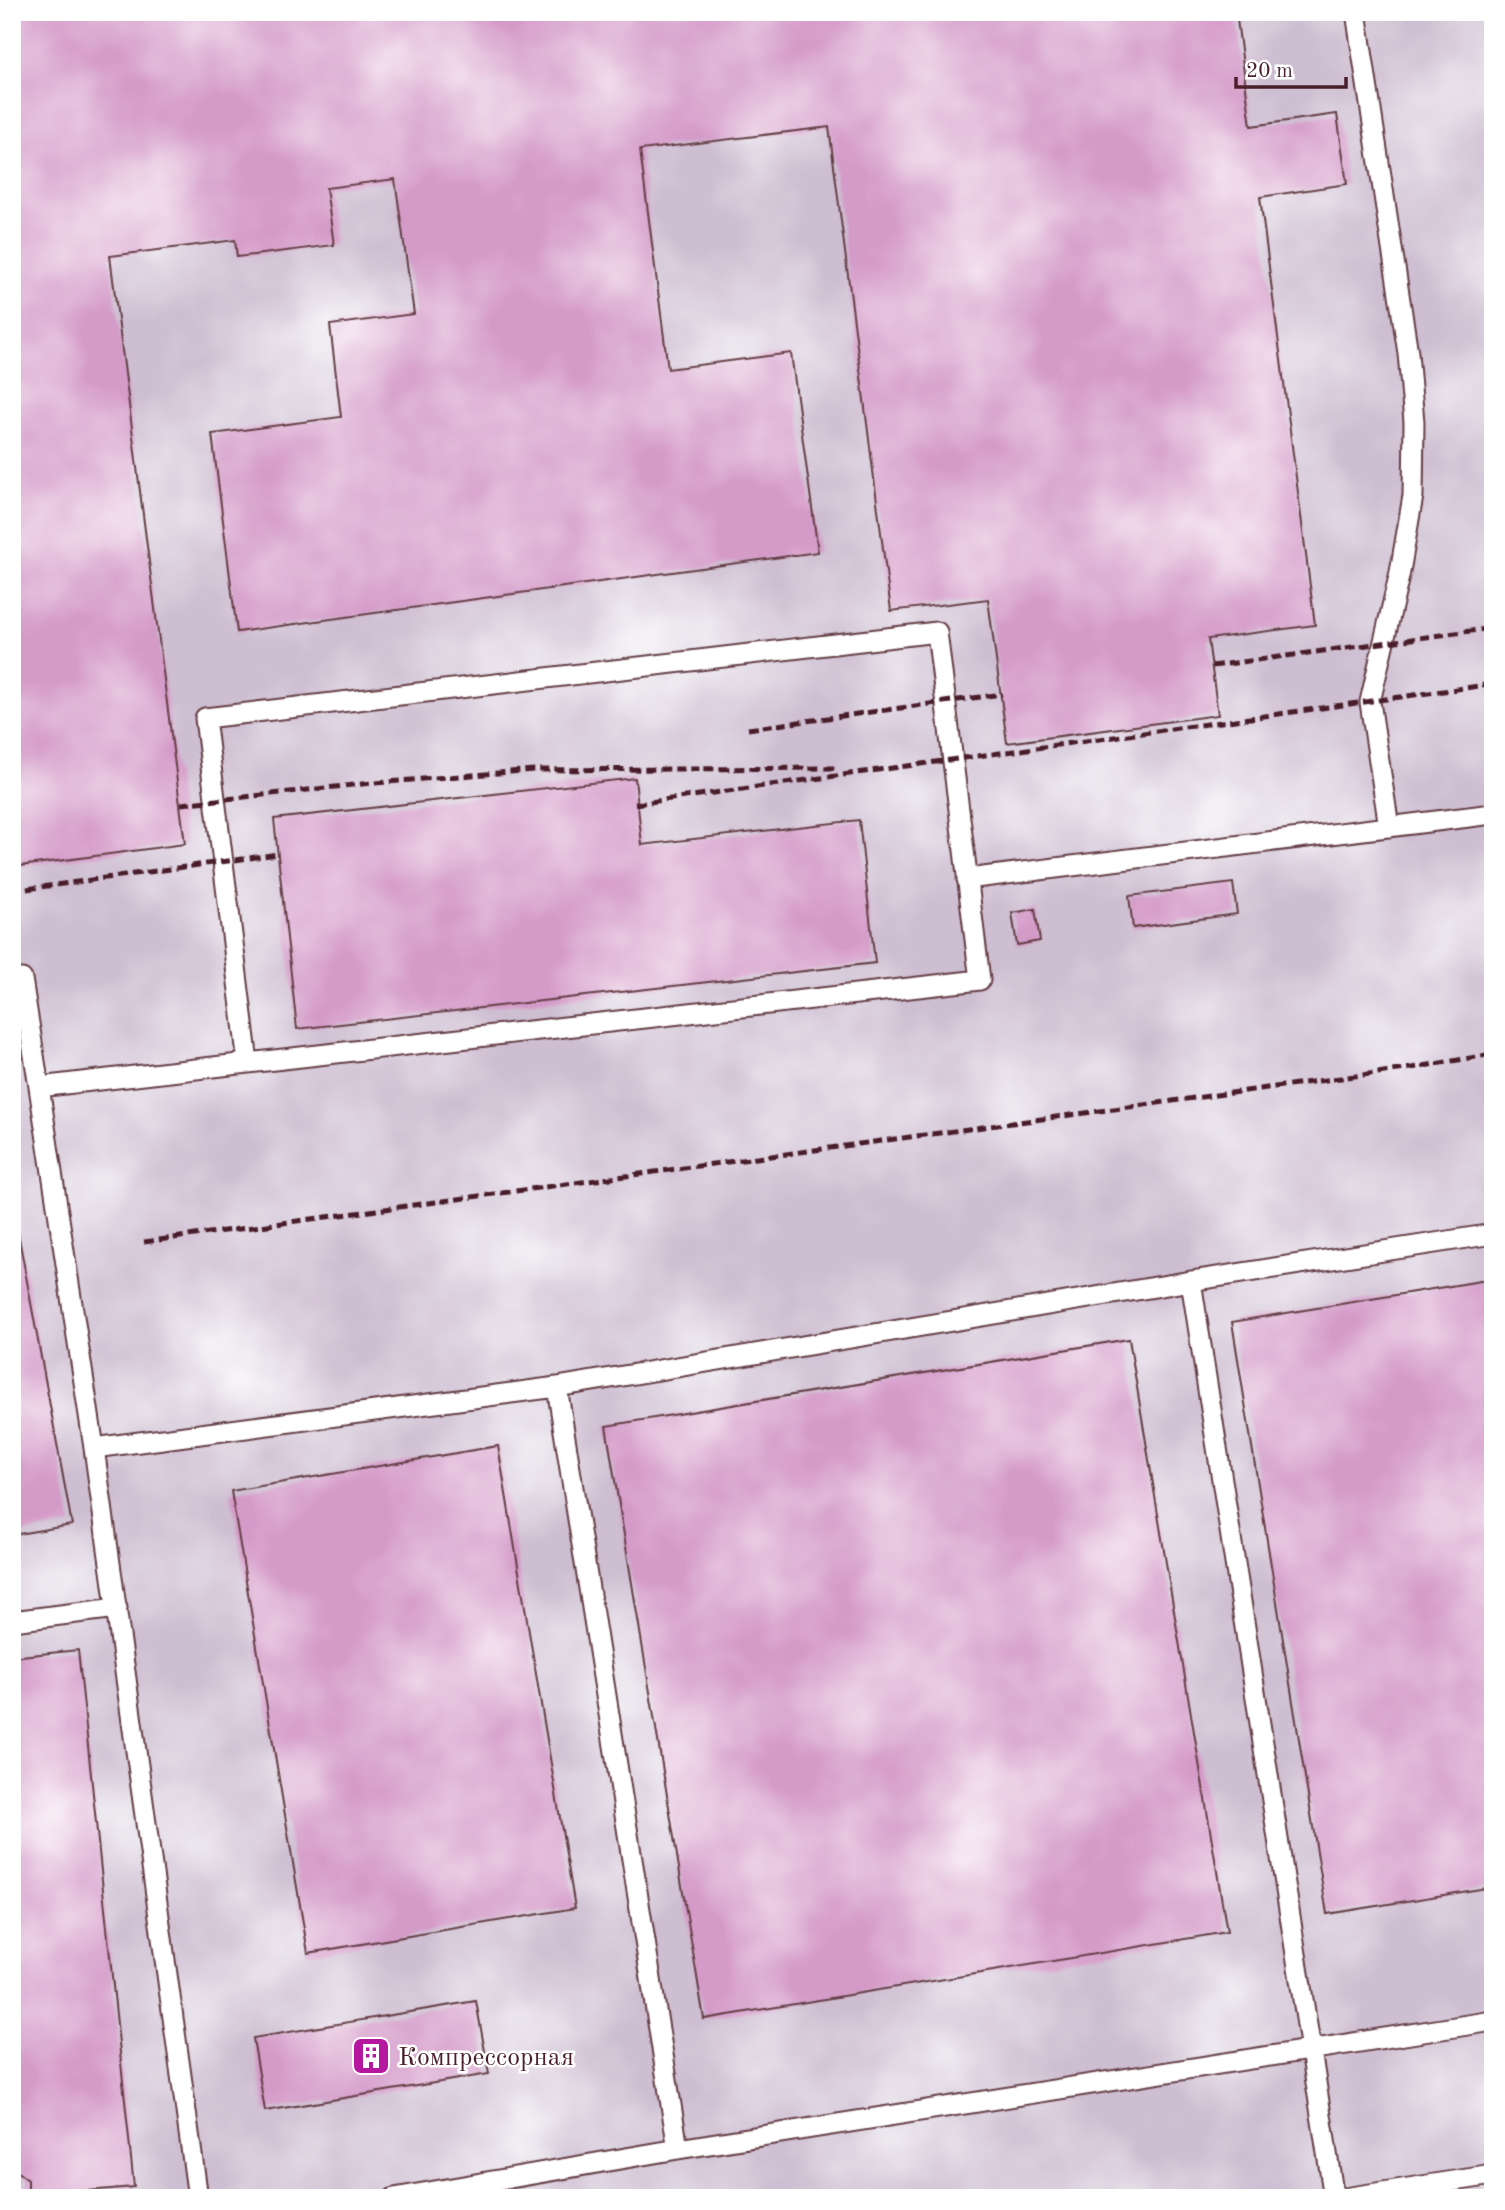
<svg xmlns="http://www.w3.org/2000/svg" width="1505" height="2210" font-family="'Old Standard TT',serif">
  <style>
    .industrial { fill: #cebed1 }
    .building { fill: #d49ac8 }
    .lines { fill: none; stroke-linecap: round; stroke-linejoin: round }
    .lane-casing { stroke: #643d44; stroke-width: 23 }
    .lane { stroke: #fff; stroke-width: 19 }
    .rail { stroke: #4a1f2b; stroke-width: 5; stroke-dasharray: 10 5; stroke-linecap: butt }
    .labels { text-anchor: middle; stroke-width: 5; stroke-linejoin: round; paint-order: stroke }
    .poi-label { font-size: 26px; fill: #4a1f2b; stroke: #fff; text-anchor: start }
  </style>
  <rect width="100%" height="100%" fill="#fff"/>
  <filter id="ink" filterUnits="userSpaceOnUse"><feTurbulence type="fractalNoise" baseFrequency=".0143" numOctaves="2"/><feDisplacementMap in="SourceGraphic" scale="14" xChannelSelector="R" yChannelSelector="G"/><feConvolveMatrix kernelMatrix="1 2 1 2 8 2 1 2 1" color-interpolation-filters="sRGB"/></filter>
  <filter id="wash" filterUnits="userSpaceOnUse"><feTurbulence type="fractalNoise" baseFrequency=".00686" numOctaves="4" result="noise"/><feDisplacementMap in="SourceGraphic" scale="28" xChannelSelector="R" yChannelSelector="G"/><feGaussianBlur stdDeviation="1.57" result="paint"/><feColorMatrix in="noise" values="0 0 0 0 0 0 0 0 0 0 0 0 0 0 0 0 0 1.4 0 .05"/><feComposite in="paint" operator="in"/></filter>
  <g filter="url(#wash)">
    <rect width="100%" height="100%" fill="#f5ead5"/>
    <path class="industrial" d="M12 12H1493V2198H12Z"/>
    <g id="blocks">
      <path class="building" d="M12 12H1236L1251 126 1337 114 1347 184 1260 197 1315 625 1208 639 1218 715 1007 743 988 599 891 611 829 127 640 150 668 369 791 353 818 552 237 632 212 434 341 417 330 325 414 314 395 179 326 188 334 245 237 257 235 240 110 256 185 844 12 867Z
        M635 778 642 845 859 820 875 963 297 1029 274 819Z
        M1233 883 1237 914 1133 928 1129 896Z
        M1035 909 1040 941 1017 945 1012 913Z
        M12 1200 72 1525 12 1535Z
        M1493 1279V1887L1327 1914 1232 1322Z
        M1129 1339 1227 1932 704 2019 606 1426Z
        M498 1446 575 1908 308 1953 231 1491Z
        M78 1650 134 2187 28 2196V2180L12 2168V1657Z
        M476 2001 489 2074 265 2111 253 2038Z"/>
    </g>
  </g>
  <g filter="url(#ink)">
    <use href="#blocks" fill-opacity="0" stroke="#643d44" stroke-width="2"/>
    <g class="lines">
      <defs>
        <path id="lane" d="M1356 12 1408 353 1414 422 1413 496 1400 572 1370 702 1389 827
          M937 632 980 980 248 1063 205 718Z
          M967 879 1493 814
          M12 980 22 979 39 1087
          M1191 1281 1334 2198
          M557 1387 678 2149
          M94 1448 557 1387 1191 1281 1493 1234
          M12 1621 117 1608
          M198 2198 94 1448 39 1087 248 1063
          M394 2198 678 2149 1493 2021
          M1344 2198 1493 2175"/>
      </defs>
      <use href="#lane" class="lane-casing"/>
      <use href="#lane" class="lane"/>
      <path class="rail" d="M1212 666 1493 628
        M748 729 1002 694
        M181 804 362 784 534 770 836 768
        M635 804 1493 684
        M12 891 278 854
        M144 1242 1406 1069 1493 1054"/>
    </g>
  </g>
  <defs>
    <symbol id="building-square" viewBox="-11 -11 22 22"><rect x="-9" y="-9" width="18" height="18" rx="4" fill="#b5179e" stroke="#fff"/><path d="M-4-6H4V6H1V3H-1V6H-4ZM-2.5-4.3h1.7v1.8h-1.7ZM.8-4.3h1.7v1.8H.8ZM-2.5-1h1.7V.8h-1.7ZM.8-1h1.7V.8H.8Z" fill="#fff"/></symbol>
  </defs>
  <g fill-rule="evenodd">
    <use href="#building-square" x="349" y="2034" width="44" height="44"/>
  </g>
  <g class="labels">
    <g class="poi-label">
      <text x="398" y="2065">Компрессорная</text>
    </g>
  </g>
  <rect width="1505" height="2210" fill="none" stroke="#fff" stroke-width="42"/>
  <path d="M1236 77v10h110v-10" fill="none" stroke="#4a1f2b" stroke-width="3.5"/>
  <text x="1246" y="77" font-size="21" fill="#4a1f2b" stroke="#ffffff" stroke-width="5" paint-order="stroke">20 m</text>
</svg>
